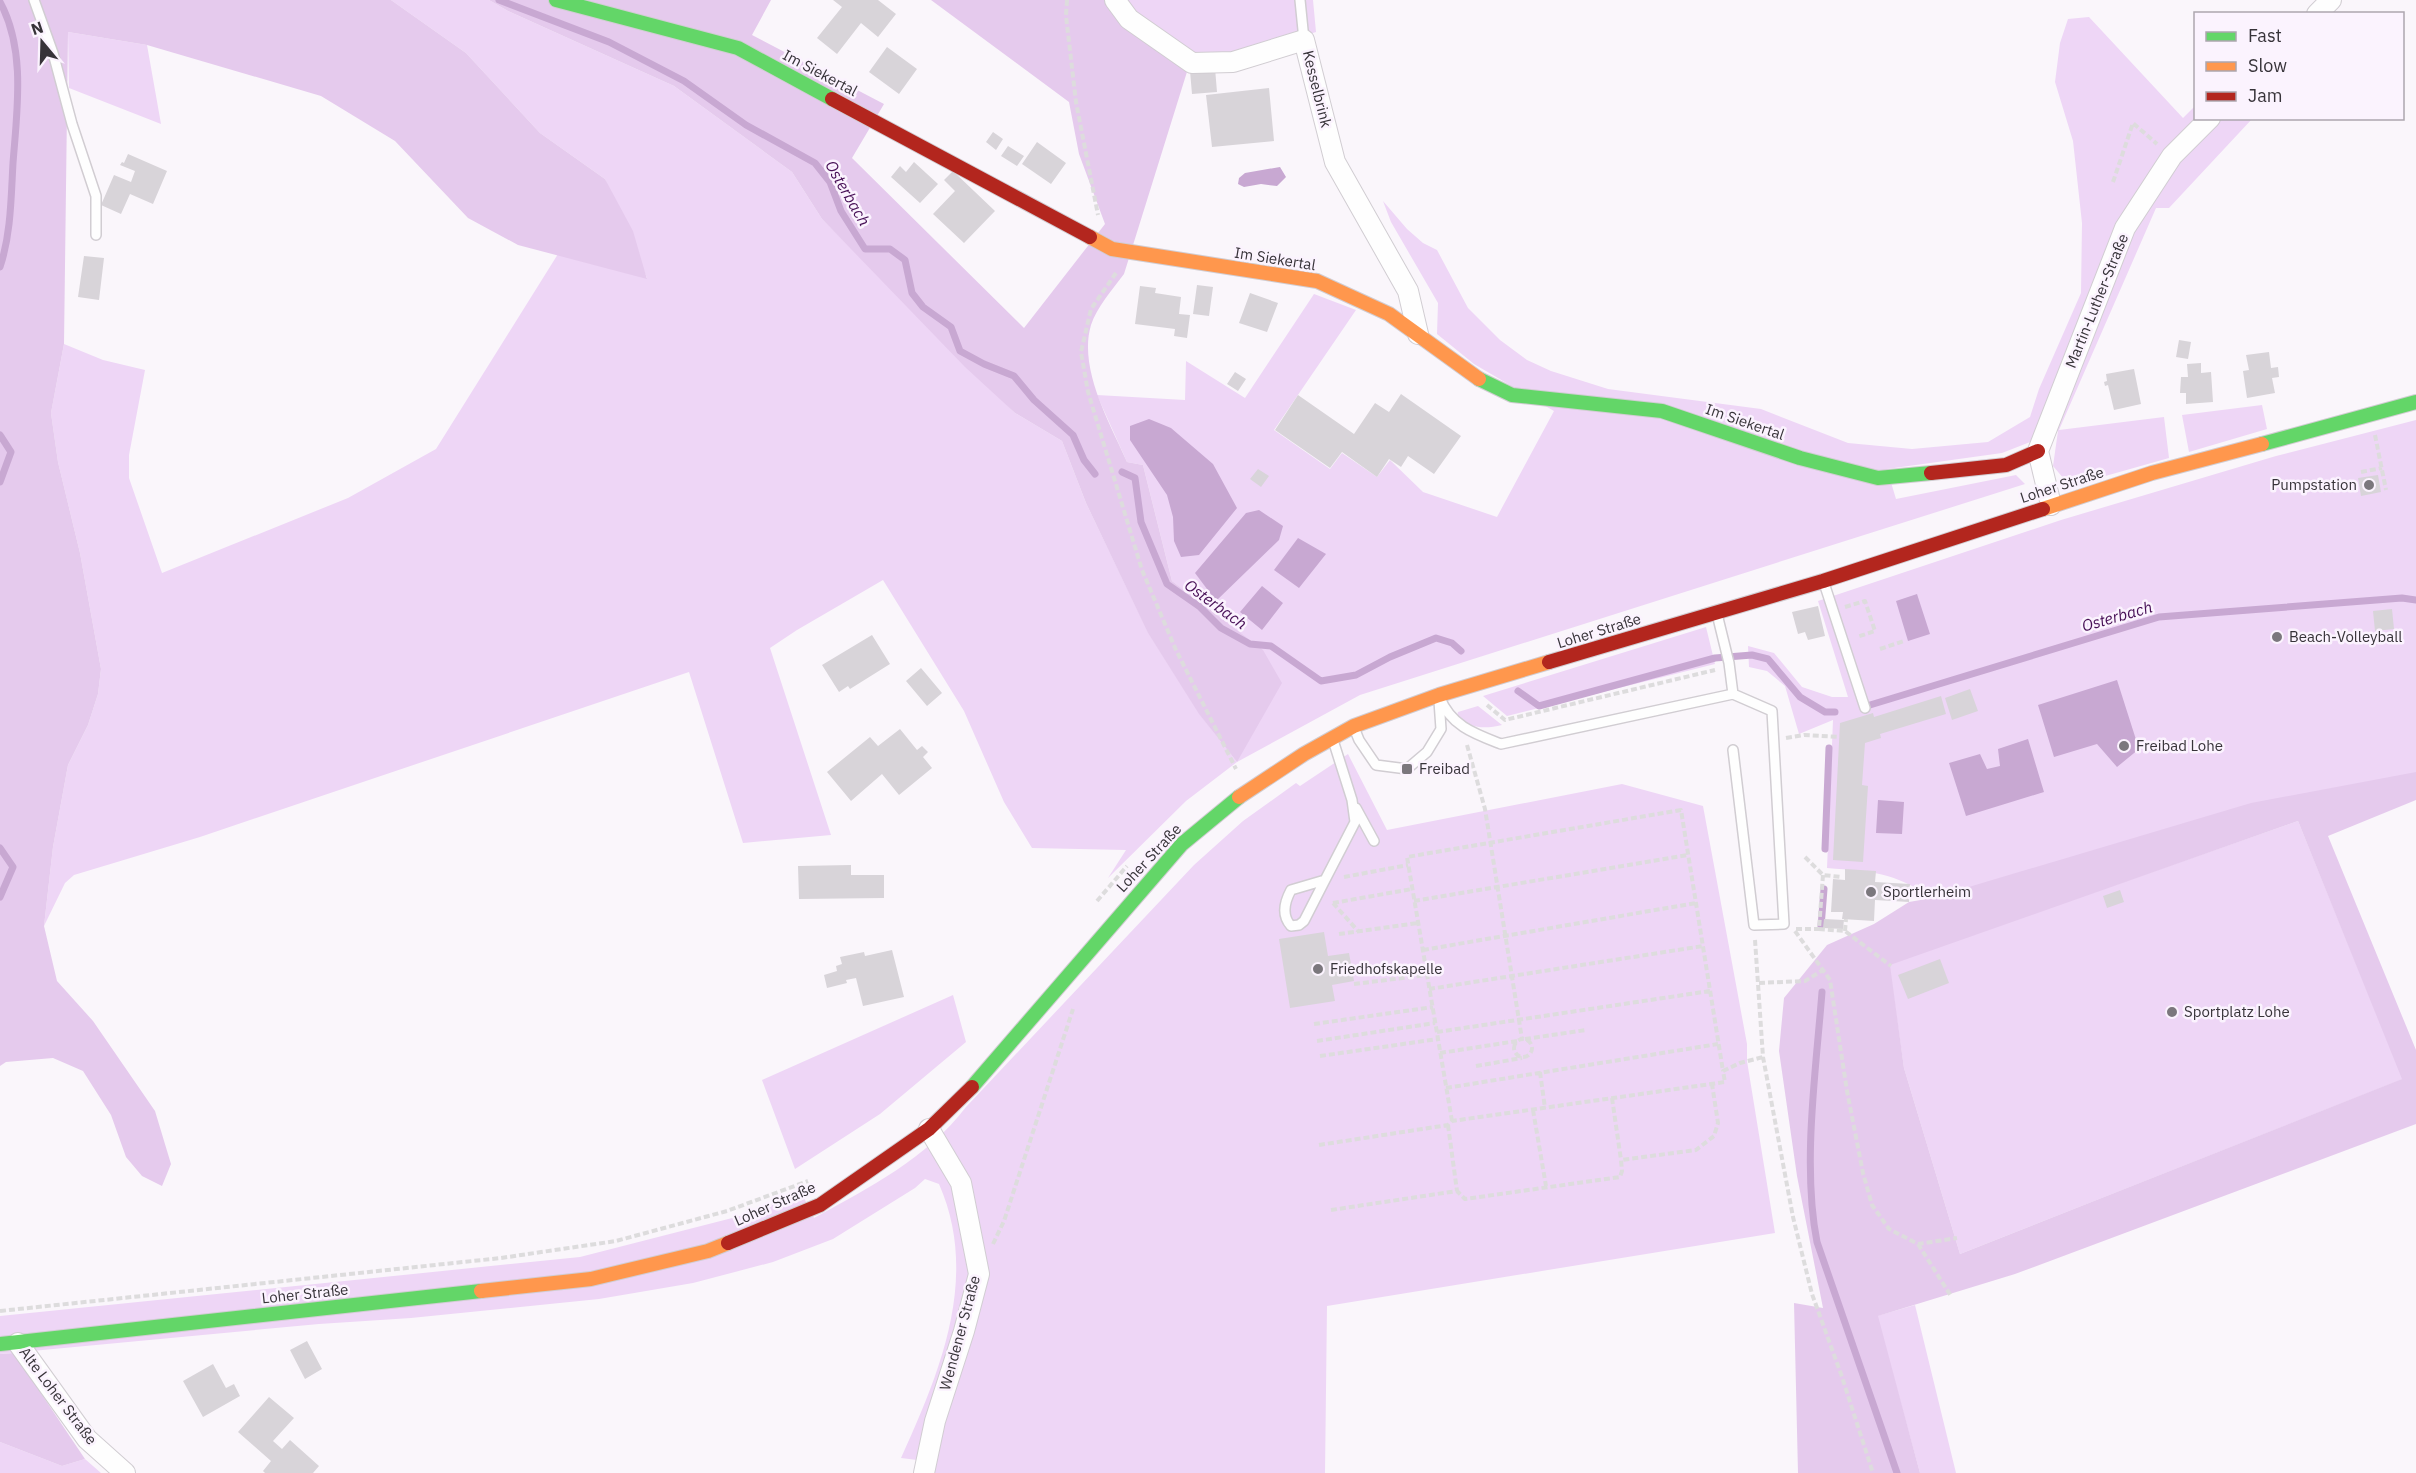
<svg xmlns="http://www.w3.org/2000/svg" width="2416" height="1473" font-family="'IBM Plex Sans',sans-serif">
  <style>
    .green { fill: #eed6f6 }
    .forest { fill: #e5caed; fill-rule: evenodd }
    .water { fill: #c8a8d2 }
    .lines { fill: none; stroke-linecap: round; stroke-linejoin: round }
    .stream { stroke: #c8a8d2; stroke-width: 7 }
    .building { fill: #d8d4d9 }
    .lane-casing { stroke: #d1cdd2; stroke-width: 12 }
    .street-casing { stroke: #d1cdd2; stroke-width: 22 }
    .fast-casing { stroke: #d1cdd2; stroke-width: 16 }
    .slow-casing { stroke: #d1cdd2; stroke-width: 16 }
    .jam-casing { stroke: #d1cdd2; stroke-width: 16 }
    .path { stroke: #dddcdd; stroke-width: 4; stroke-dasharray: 6 3; stroke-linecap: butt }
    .lane { stroke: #fefefe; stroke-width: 9 }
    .street { stroke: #fefefe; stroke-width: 20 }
    .fast { stroke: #63d668; stroke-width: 14 }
    .slow { stroke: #ff974d; stroke-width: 14 }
    .jam { stroke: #b3261e; stroke-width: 14 }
    .poi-dot { fill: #7b777d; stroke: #fbf3fe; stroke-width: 2 }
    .labels { text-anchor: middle; stroke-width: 5; stroke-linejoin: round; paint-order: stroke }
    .street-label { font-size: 15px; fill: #373339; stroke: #fbf3fe }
    .poi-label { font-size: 15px; fill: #373339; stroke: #fbf3fe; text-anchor: start }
    .water-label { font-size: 16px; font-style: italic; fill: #470f56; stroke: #fbf3fe }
  </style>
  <rect width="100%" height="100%" fill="#faf6fb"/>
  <path class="green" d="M391 0H489L508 11 674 86 792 172 822 219 1015 413 1062 441 1086 503 1149 634 1201 716 1237 762 1213 613 1172 581 1143 465 1127 462 1097 395 1185 400 1186 361 1245 398 1314 294 1356 310 1274 430 1330 469 1342 453 1377 477 1390 460 1423 492 1497 517 1554 411 1474 364 1437 334 1438 303 1391 222 1383 201 1407 229 1423 243 1437 250 1468 308 1500 340 1527 360 1551 371 1608 389 1761 409 1848 443 1912 449 1988 442 2030 417 2039 389 2081 293 2082 223 2073 141 2055 82 2060 43 2068 19 2089 17 2183 118 2195 106 2196 118 2252 119 2169 208H2156L2059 430 2164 417 2169 458 2070 486 2053 466 2058 431 2002 453 1887 469 1896 499 2016 475 2025 484 1360 695 1237 762 1186 801 1108 878 1126 850 1032 848 1004 802 964 711 883 580 797 630 770 648 831 835 743 843 689 672 200 837 74 875 65 883 44 926 53 847 68 765 88 725 98 694 101 669 80 553 58 462 51 413 64 344 103 360 145 370 129 455V478L162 573 348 498 436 449 558 254 647 278 605 179 540 133 466 53Z
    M1124 0H1313L1316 32 1231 58 1191 59 1133 14Z
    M68 32 147 45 161 124 69 88Z
    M2262 405 2267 429 2189 452 2182 415Z
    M2416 420V773L1932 898C1891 871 1874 872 1827 868L1833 720 1799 734 1785 686 1767 671 1749 667 1748 646 1774 653 1802 687 1832 697H1848L1818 601 2061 520 2276 456Z
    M1706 627 1715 664 1507 716 1483 696Z
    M1478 706 1502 725C1485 729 1471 729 1457 716L1458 712Z
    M1348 754 1387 830 1622 784 1703 806 1747 1044V1061L1775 1233 1327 1306 1325 1473H932L933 1462 901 1458C940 1372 980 1277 939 1184L925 1179 915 1188 833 1239 773 1262 693 1283 599 1299 411 1318 319 1324 0 1354V1316L580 1257 740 1216 801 1192 814 1218C870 1187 926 1159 966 1107L1194 865 1243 821 1296 783 1300 786Z
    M2298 821 2403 1079 1960 1254 1904 1068 1889 964Z
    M953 995 966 1042 880 1114 795 1169 762 1080Z
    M1915 1305 1956 1473H1920L1877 1316Z
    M0 1442 62 1466 85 1459 101 1473H0Z"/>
  <path class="forest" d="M0 0H391L466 53 540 133 605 179 633 231 647 279 518 245 468 218 395 141 321 96 147 45 68 32 64 344 51 413 58 462 80 553 101 669 98 694 88 725 68 765 53 847 44 926 57 981 93 1021 155 1111 171 1164 162 1186 142 1176 126 1157 111 1115 83 1071 53 1058 6 1062 0 1066Z
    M489 0H771L752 35 884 104 852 158 1024 328 1105 224 1079 154 1069 102 931 0H1124L1133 14 1191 59 1124 274C1112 290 1097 307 1091 325 1078 369 1110 423 1127 462L1143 465 1172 581 1263 650 1282 683 1237 762 1199 714 1148 633 1086 503 1062 441 1015 413 965 367 822 219 792 172 674 86 508 11Z
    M2416 772V800L2328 836 2416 1050V1124L2015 1274 1878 1316 1920 1473H1798L1794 1303 1823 1308 1797 1176 1779 1051 1784 998 1827 945 1874 924 1909 902 1932 898 2251 803ZM2298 821 2402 1079 1960 1254 1904 1068 1890 965Z
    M14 1353 85 1459 62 1466 0 1442V1354Z"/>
  <path class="water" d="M1280 167 1286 177 1277 186 1261 184 1244 187 1238 184 1239 178 1245 173Z
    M1149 419 1171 428 1213 464 1237 508 1199 555 1181 557 1174 541 1173 517 1167 495 1130 440V426Z
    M1259 510 1283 526 1279 540 1216 601 1195 573 1246 513Z
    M1298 538 1326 554 1299 588 1274 570Z
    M1262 586 1283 603 1262 630 1240 612Z
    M1917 594 1930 634 1908 641 1896 601Z
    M2117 680 2139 749 2117 767 2097 744 2054 757 2038 705Z
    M2028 739 2044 792 1966 816 1949 763 1980 754 1987 769 2000 766 1998 749Z
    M1878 800 1904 802 1902 834 1876 833Z"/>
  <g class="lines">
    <path class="stream" d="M499 0 609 42 684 81 746 125 815 163 830 182 841 211 865 249H890L905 260 912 293 923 307 951 327 960 351 984 364 1014 376 1034 400 1073 435 1084 460 1095 474
      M0 2C26 50 17 110 13 163 11 198 11 234 0 267
      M0 435 11 452 0 482
      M1122 472 1135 478 1141 522 1167 584 1200 607 1221 628 1250 644 1271 646 1321 681 1356 675 1390 657 1436 638 1452 643 1461 651
      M1518 691 1539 706 1715 658 1752 655 1768 659 1800 697 1825 712H1835
      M1870 705 2159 617 2402 598 2416 600
      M0 848 13 867 0 897
      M1825 849 1829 748
      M1821 927 1824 889
      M1822 992C1816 1070 1802 1166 1817 1242L1897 1473"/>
  </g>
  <path class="building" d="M833 0H878L896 14 878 37 861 23 837 54 817 38 842 7Z
    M887 47 917 69 899 94 869 72Z
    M1215 68 1217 92 1192 94 1190 71Z
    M1269 88 1274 141 1212 147 1206 95Z
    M993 132 1003 139 996 150 986 142Z
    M1037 142 1066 163 1051 184 1022 164Z
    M1008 146 1024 156 1017 166 1001 156Z
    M128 154 167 171 153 204 130 194 121 214 101 205 114 175 131 182 135 171 120 165 122 162 124 163Z
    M914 162 938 184 920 203 891 177 900 166 906 172Z
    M953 171 995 211 964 243 933 214 955 191 944 180Z
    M84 256 104 258 99 300 78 297Z
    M1197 285 1213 287 1209 316 1193 314Z
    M1140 286 1156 288 1155 293 1181 297 1179 314 1190 315 1187 338 1174 336 1175 329 1135 324Z
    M1250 293 1278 303 1267 332 1239 323Z
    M2179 340 2191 342 2188 359 2176 357Z
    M2269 352 2271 368 2278 367 2279 377 2272 378 2275 393 2247 398 2243 371 2249 370 2246 355Z
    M2201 363V373L2211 372 2213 402 2186 404V393H2180L2181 377H2188L2187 364Z
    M2134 369 2141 404 2114 410 2108 385 2105 386 2104 382 2107 381 2106 374Z
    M1235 372 1246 379 1238 391 1227 384Z
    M1401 394 1461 436 1434 474 1408 456 1401 467 1389 459 1377 477 1342 452 1330 468 1275 430 1298 395 1354 434 1375 403 1389 412Z
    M1258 469 1269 476 1261 487 1250 479Z
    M2378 475 2381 492 2361 496 2358 478Z
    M1818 606 1825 636 1808 640 1805 632 1798 634 1792 612Z
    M2392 609 2394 629 2375 631 2373 611Z
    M872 635 890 664 850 689 848 686 839 692 822 665Z
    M921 668 942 693 927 706 906 681Z
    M1970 689 1978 711 1952 720 1945 698Z
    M1941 696 1946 714 1880 734 1881 738 1865 743 1862 785 1868 786 1863 862 1833 860 1840 723 1873 713 1874 717Z
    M900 729 917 750 922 746 928 752 923 757 932 768 899 795 882 774 851 801 827 772 870 737 878 746Z
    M851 865V875H884V898L799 899 798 866Z
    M1845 869 1876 871 1875 882 1910 884 1909 902 1875 900 1874 921 1842 919 1843 912H1831L1833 879 1845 880Z
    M2120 890 2124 902 2107 908 2103 896Z
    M1824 919 1844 920 1843 929 1823 928Z
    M1324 932 1328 956 1349 953 1354 981 1332 985 1335 1001 1290 1008 1279 939Z
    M892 950 904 997 863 1006 856 978 846 980 847 983 827 988 824 975 837 971 836 966 842 964 840 957 864 952 865 956Z
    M1940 959 1949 983 1908 999 1898 975Z
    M307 1341 322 1369 305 1379 290 1350Z
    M213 1364 226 1388 234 1384 240 1396 203 1417 183 1381Z
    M269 1397 294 1418 273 1441 282 1449 290 1440 319 1466 313 1473H265L263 1471 271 1461 238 1432Z"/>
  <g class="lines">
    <defs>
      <path id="lane" d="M34 0 53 53 72 124 96 196V235
        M1300 0 1304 40
        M1824 583 1865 708
        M1440 698C1451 726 1475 734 1501 744L1733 694 1729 663 1717 614
        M1355 730 1359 740 1376 765 1407 769 1427 752 1441 729 1439 701
        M1733 750 1754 925 1784 924 1772 711 1733 694
        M1356 808 1374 841
        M1325 880 1304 921 1299 925 1291 926C1281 915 1285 901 1291 890L1325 880 1355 822 1352 800 1333 740"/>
      <path id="street" d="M1115 0 1129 19 1192 63 1233 62 1304 40 1335 162 1408 291 1418 334
        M2317 14 2331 0
        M2051 505 2038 451 2125 228 2172 156 2210 118
        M18 1343 87 1439 125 1473
        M924 1473 935 1421 964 1331 979 1274 961 1183 929 1129"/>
      <path id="fast" d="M556 0 738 48 832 99
        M1479 379 1512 395 1662 411 1800 458 1878 478 1931 473
        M2262 444 2416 402
        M972 1087 1182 844 1239 797
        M0 1344 481 1291"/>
      <path id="slow" d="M1090 237 1112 249 1317 281 1389 314 1479 379
        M2043 509 2152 473 2262 444
        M1239 797 1304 754 1354 726 1439 695 1549 662
        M481 1291 591 1279 708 1251 728 1243"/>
      <path id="jam" d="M832 99 1090 237
        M1931 473 2006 465 2038 451
        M1549 662 1823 581 2043 509
        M728 1243 820 1205 929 1129 972 1087"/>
    </defs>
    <use href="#lane" class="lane-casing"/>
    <use href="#street" class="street-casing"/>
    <use href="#fast" class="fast-casing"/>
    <use href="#slow" class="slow-casing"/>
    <use href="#jam" class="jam-casing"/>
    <path class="path" d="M1067 0 1066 16 1076 102 1098 215
      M2113 182 2133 123 2157 144
      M1116 273 1091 309 1081 352 1088 392 1142 570 1176 650 1236 769
      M2375 435 2386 490
      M2361 472 2382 468
      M1845 607 1865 601 1875 631 1857 637
      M1880 649 1904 641
      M1487 705 1505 720 1715 670
      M1786 738 1804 735 1839 737
      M1467 745 1485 809 1522 1039
      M1805 857 1823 875 1841 877
      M1823 875 1819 929 1845 931 1891 966
      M1344 877 1408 865
      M1097 901 1127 866
      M1414 901 1688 855
      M1333 903 1412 889
      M1333 903 1358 931
      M1796 929H1819
      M1795 931 1830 980 1847 1091 1863 1173 1872 1205 1889 1229 1918 1244 1957 1238
      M1845 931 1846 919
      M1339 934 1418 923
      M1755 940 1763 1057 1793 1217 1812 1294 1841 1374 1873 1473
      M1423 950 1696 903
      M1759 983 1805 981 1823 970
      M1354 984 1427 975
      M1429 989 1703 946
      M1314 1024 1433 1007
      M1437 1032 1710 991
      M1514 1048a9 9 0 1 1 18 0a9 9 0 1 1-18 0Z
      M1525 1039 1586 1030
      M1317 1041 1435 1023
      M1440 1053 1517 1041
      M1320 1056 1438 1039
      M1476 1066 1522 1058
      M1540 1072 1545 1108
      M1446 1088 1718 1044
      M1612 1098 1621 1160
      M1533 1110 1546 1186
      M1452 1121 1407 857 1681 810 1723 1071
      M1448 1125 1457 1191
      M1319 1145 1448 1125 1452 1121 1725 1082 1723 1071 1740 1063 1763 1057
      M1331 1210 1457 1191 1465 1199 1620 1177 1622 1171 1621 1160 1696 1150 1714 1136 1718 1123 1712 1084
      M993 1244 1004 1221 1073 1009
      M1918 1244 1951 1296
      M0 1311 501 1258 616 1241 727 1211 808 1181"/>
    <use href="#lane" class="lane"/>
    <use href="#street" class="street"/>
    <use href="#fast" class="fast"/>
    <use href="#slow" class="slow"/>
    <use href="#jam" class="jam"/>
  </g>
  <g class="poi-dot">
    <circle cx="2369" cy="485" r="6"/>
    <circle cx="2277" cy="637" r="6"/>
    <circle cx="2124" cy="746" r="6"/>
    <rect x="1401" y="763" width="12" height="12" rx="3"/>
    <circle cx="1871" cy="892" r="6"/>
    <circle cx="1318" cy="969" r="6"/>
    <circle cx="2172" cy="1012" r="6"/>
  </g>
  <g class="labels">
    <g class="street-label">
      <text transform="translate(820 73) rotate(28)" y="5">Im Siekertal</text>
      <text transform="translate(1317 89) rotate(76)" y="5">Kesselbrink</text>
      <text transform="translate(1275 259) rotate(9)" y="5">Im Siekertal</text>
      <text transform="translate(2097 301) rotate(-68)" y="5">Martin-Luther-Straße</text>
      <text transform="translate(1745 422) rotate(19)" y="5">Im Siekertal</text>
      <text transform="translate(2062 485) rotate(-18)" y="5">Loher Straße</text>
      <text transform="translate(1599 631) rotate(-17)" y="5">Loher Straße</text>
      <text transform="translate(1149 858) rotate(-47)" y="5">Loher Straße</text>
      <text transform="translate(775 1204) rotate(-24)" y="5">Loher Straße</text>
      <text transform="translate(305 1294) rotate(-6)" y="5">Loher Straße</text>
      <text transform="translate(960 1333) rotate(-75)" y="5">Wendener Straße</text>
      <text transform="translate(58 1396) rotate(53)" y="5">Alte Loher Straße</text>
    </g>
    <g class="poi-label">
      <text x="2357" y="490" text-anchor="end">Pumpstation</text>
      <text x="2289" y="642">Beach-Volleyball</text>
      <text x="2136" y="751">Freibad Lohe</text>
      <text x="1419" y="774">Freibad</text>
      <text x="1883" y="897">Sportlerheim</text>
      <text x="1330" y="974">Friedhofskapelle</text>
      <text x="2184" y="1017">Sportplatz Lohe</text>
    </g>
    <g class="water-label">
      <text transform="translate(848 193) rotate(60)" y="6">Osterbach</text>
      <text transform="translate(1216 604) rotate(36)" y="6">Osterbach</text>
      <text transform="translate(2117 616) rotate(-16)" y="6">Osterbach</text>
    </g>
  </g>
  <rect x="2194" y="12" width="210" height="108" fill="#fbf3fe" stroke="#ada6af" stroke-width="1.5"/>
  <rect x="2206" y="32" width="30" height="9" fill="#63d668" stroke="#ada6af" stroke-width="1.5"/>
  <text x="2248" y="42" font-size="18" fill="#373339">Fast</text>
  <rect x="2206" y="62" width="30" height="9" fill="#ff974d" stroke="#ada6af" stroke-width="1.5"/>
  <text x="2248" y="72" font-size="18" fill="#373339">Slow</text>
  <rect x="2206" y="92" width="30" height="9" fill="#b3261e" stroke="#ada6af" stroke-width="1.5"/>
  <text x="2248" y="102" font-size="18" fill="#373339">Jam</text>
  <g transform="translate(42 42) rotate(341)" stroke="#fbf3fe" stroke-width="4.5" paint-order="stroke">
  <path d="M0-4.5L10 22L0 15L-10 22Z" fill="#373339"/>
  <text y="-9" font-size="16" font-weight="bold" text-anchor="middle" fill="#373339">N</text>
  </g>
</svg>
